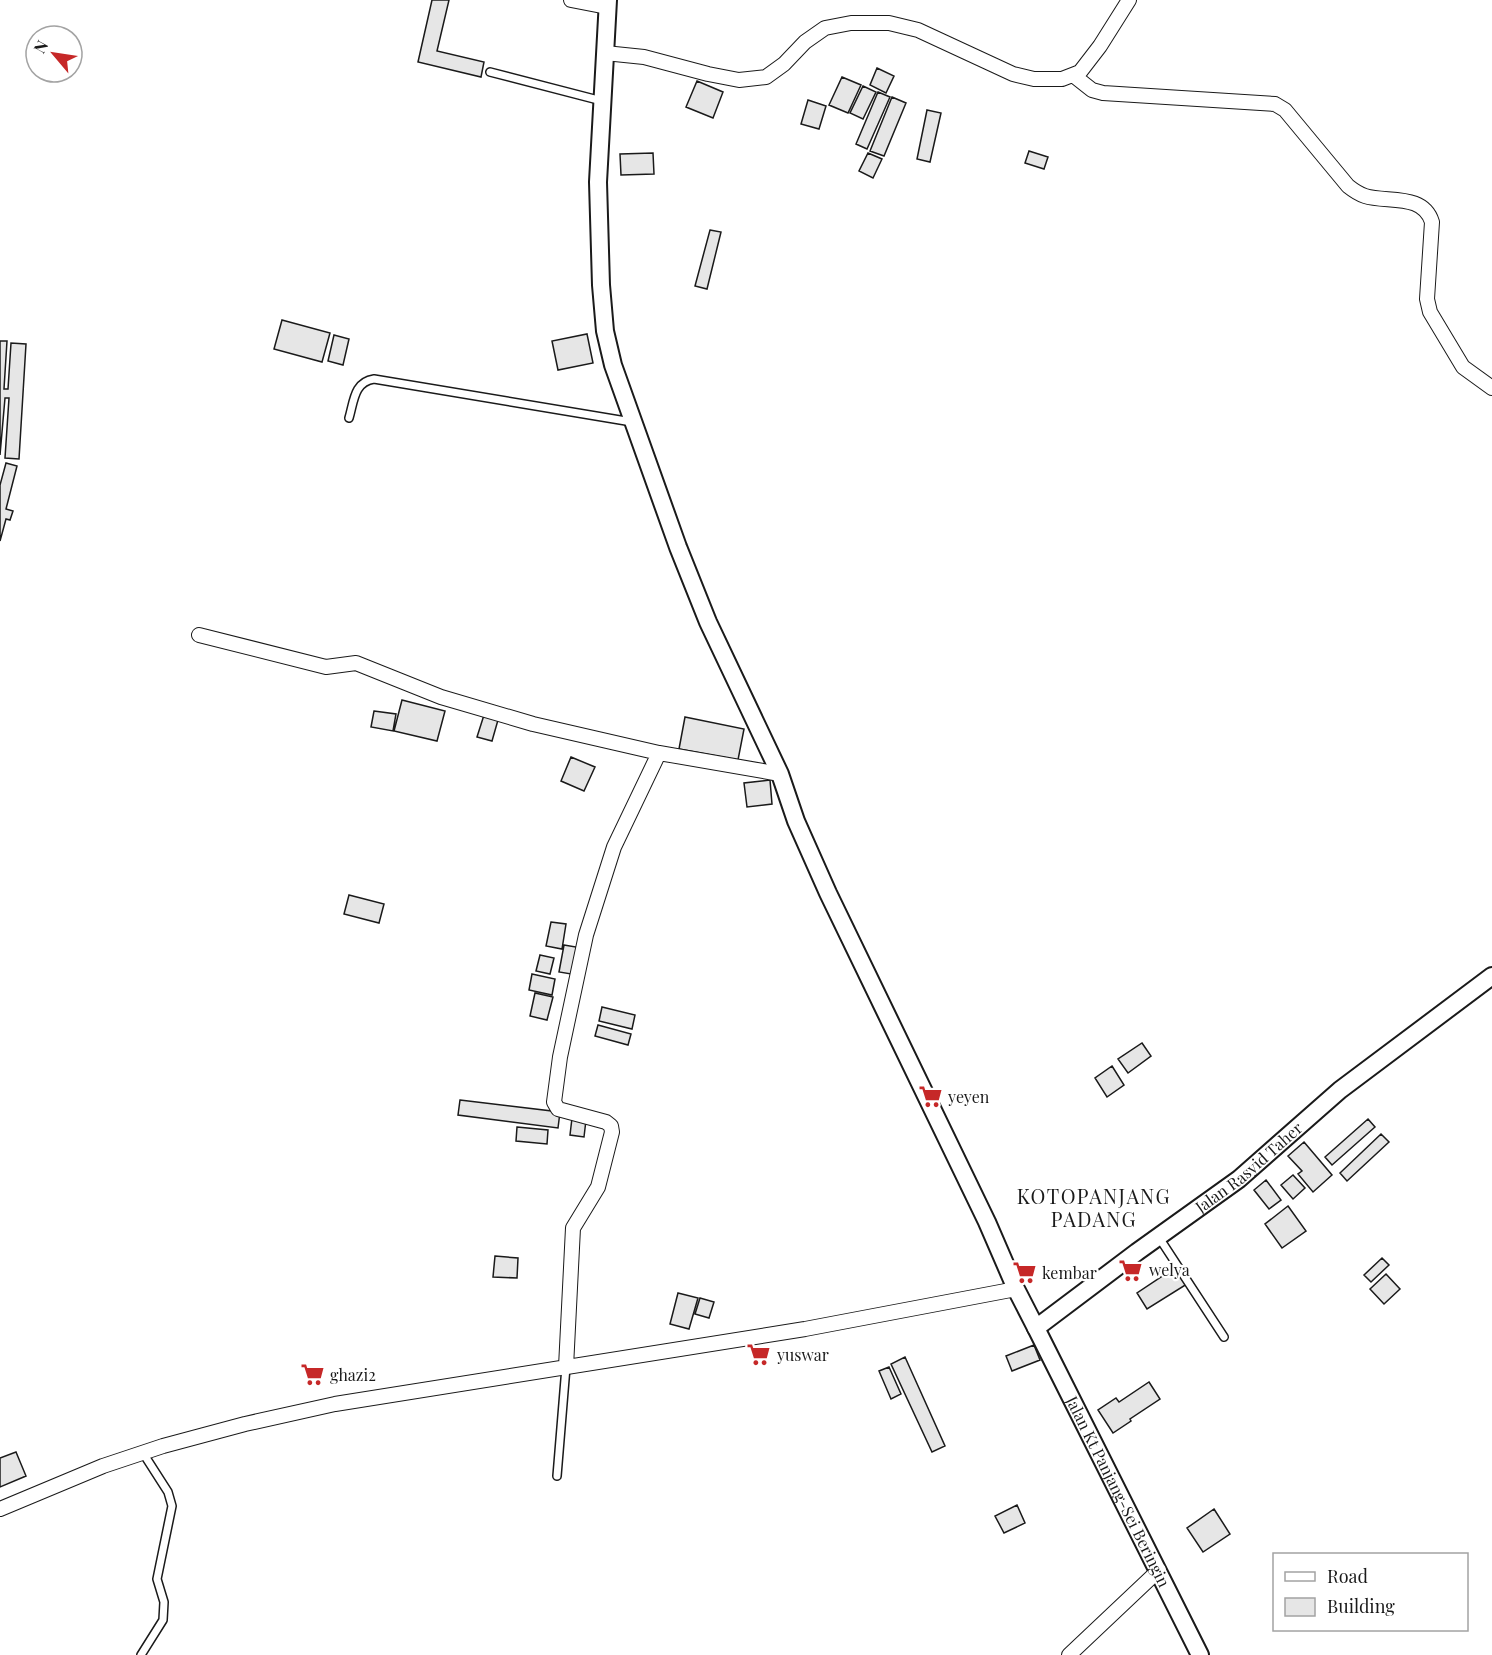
<svg xmlns="http://www.w3.org/2000/svg" width="1492" height="1655" font-family="'Playfair Display',serif">
  <style>
    .building { fill: #e6e6e6; stroke: #1a1a1a; stroke-width: 1.5 }
    .lines { fill: none; stroke-linecap: round; stroke-linejoin: round }
    .service-casing { stroke: #1a1a1a; stroke-width: 10 }
    .minor-casing { stroke: #1a1a1a; stroke-width: 16 }
    .tertiary-casing { stroke: #1a1a1a; stroke-width: 20 }
    .service { stroke: #fff; stroke-width: 7 }
    .minor { stroke: #fff; stroke-width: 14 }
    .tertiary { stroke: #fff; stroke-width: 16 }
    .labels { text-anchor: middle; stroke-width: 4.5; stroke-linejoin: round; paint-order: stroke }
    .poi-label { font-size: 16px; fill: #1a1a1a; stroke: #fff; text-anchor: start }
    .street-label { font-size: 16px; fill: #1a1a1a; stroke: #fff }
    .quarter-label { font-size: 20px; letter-spacing: 1.5px; fill: #1a1a1a; stroke: #fff }
  </style>
  <rect width="100%" height="100%" fill="#fff"/>
  <path class="building" d="M432 0H449L437 51 484 62 481 77 418 62Z
    M877 68 894 76 886 93 870 85Z
    M842 77 861 85 848 113 829 105Z
    M697 81 723 92 713 118 686 107Z
    M863 86 876 92 863 119 850 113Z
    M878 92 890 97 867 149 856 144Z
    M892 97 906 103 884 156 870 151Z
    M808 100 826 106 819 129 801 124Z
    M927 110 941 113 930 162 917 159Z
    M1029 151 1048 157 1044 169 1025 163Z
    M653 153 654 174 621 175 620 154Z
    M868 153 882 159 873 178 859 171Z
    M710 230 721 232 707 289 695 286Z
    M282 320 330 333 322 362 274 349Z
    M587 334 593 363 558 370 552 341Z
    M334 335 349 339 343 365 328 361Z
    M0 341H7L4 389H8L11 343 26 344 19 459 5 458 9 398H5L0 455Z
    M6 463 17 466 6 509 13 511 10 520 6 519 0 541V485Z
    M402 700 445 711 437 741 394 731Z
    M374 711 396 714 393 731 371 727Z
    M484 715 498 720 492 741 477 737Z
    M685 717 744 729 738 760 679 749Z
    M571 757 595 767 584 791 561 781Z
    M770 780 772 804 747 807 744 783Z
    M349 895 384 904 379 923 344 914Z
    M551 922 566 924 562 949 546 946Z
    M564 945 582 948 577 975 559 972Z
    M540 955 554 958 550 974 536 971Z
    M532 974 555 979 552 995 529 990Z
    M535 993 553 997 547 1020 530 1016Z
    M602 1007 635 1015 632 1029 599 1021Z
    M598 1025 631 1034 628 1045 595 1036Z
    M1142 1043 1151 1056 1128 1073 1118 1059Z
    M1112 1066 1124 1085 1107 1097 1095 1078Z
    M460 1100 560 1112 558 1128 458 1115Z
    M572 1118 586 1120 584 1137 570 1135Z
    M1368 1119 1375 1127 1332 1165 1325 1157Z
    M517 1127 548 1130 547 1144 516 1141Z
    M1381 1134 1389 1142 1347 1181 1340 1173Z
    M1304 1142 1332 1175 1313 1192 1298 1174 1302 1171 1288 1156Z
    M1293 1175 1305 1188 1293 1199 1281 1185Z
    M1266 1180 1281 1200 1269 1209 1254 1190Z
    M1288 1206 1306 1231 1282 1248 1265 1224Z
    M495 1256 518 1258 517 1278 493 1277Z
    M1382 1258 1389 1265 1371 1282 1364 1275Z
    M1176 1267 1187 1284 1147 1309 1137 1293Z
    M1386 1274 1400 1289 1384 1304 1370 1289Z
    M678 1293 698 1298 689 1329 670 1324Z
    M700 1298 714 1302 709 1318 695 1314Z
    M1034 1345 1040 1360 1012 1371 1006 1356Z
    M905 1357 945 1446 932 1452 891 1364Z
    M889 1367 901 1394 891 1399 879 1371Z
    M1149 1382 1160 1399 1130 1419 1131 1421 1113 1433 1098 1410 1116 1398 1119 1402Z
    M16 1452 26 1476 0 1487V1458Z
    M1017 1505 1025 1523 1004 1533 995 1516Z
    M1214 1509 1230 1534 1203 1552 1187 1528Z"/>
  <g class="lines">
    <defs>
      <path id="service" d="M490 72 602 101
        M349 418C354 401 354 382 374 379L632 422
        M1158 1236 1224 1337
        M557 1476 566 1367
        M141 1655 163 1620 164 1602 157 1579 172 1506 168 1492 143 1453"/>
      <path id="minor" d="M571 0 607 7
        M605 53 644 57 708 74 739 80 766 77 784 64 805 42 825 28 851 23H889L918 30 1013 74 1034 79H1062L1080 72 1100 46 1129 0
        M1073 75 1092 90 1103 93 1275 104 1285 110 1348 186C1353 190 1359 194 1365 196 1387 203 1423 193 1432 222L1427 299 1430 312 1463 367 1492 388
        M199 635 326 667 356 663 441 697 533 724 659 753
        M566 1367 573 1228 598 1187 612 1132 611 1126 606 1122 558 1109 554 1102 560 1057 586 935 614 847 659 753 780 774
        M0 1509 103 1466 163 1446 245 1424 335 1404 805 1329 1016 1289
        M1069 1655 1159 1570"/>
      <g id="tertiary">
        <path id="s1" d="M608 0 598 182 601 285 605 331 613 365 678 547 708 622 780 774 796 821 828 893 987 1222 1016 1289 1036 1328 1137 1252 1239 1179 1340 1090 1492 976"/>
        <path id="s2" d="M1036 1328 1200 1655"/>
      </g>
    </defs>
    <use href="#service" class="service-casing"/>
    <use href="#minor" class="minor-casing"/>
    <use href="#tertiary" class="tertiary-casing"/>
    <use href="#service" class="service"/>
    <use href="#minor" class="minor"/>
    <use href="#tertiary" class="tertiary"/>
  </g>
  <defs>
    <symbol id="supermarket-bare" viewBox="-9 -9 18 18"><path d="M-6-5.5h2.5l.6 2H6L4.5 2H-2.5L-4.4-4H-6ZM-1.5 3.2a1.3 1.3 0 1 0 .1 0ZM3 3.2a1.3 1.3 0 1 0 .1 0Z" fill="#c62828" stroke="#fff" stroke-width="2.5" paint-order="stroke"/></symbol>
  </defs>
  <g fill-rule="evenodd">
    <use href="#supermarket-bare" x="914" y="1080" width="33" height="33"/>
    <use href="#supermarket-bare" x="1114" y="1254" width="33" height="33"/>
    <use href="#supermarket-bare" x="1008" y="1256" width="33" height="33"/>
    <use href="#supermarket-bare" x="742" y="1338" width="33" height="33"/>
    <use href="#supermarket-bare" x="296" y="1358" width="33" height="33"/>
  </g>
  <g class="labels">
    <g class="poi-label">
      <text x="948" y="1103">yeyen</text>
      <text x="1149" y="1276">welya</text>
      <text x="1042" y="1279">kembar</text>
      <text x="777" y="1361">yuswar</text>
      <text x="330" y="1381">ghazi2</text>
    </g>
    <g class="street-label">
      <text dy="6" stroke="none"><textPath href="#s1" startOffset="1686">Jalan Rasyid Taher</textPath></text>
      <text dy="6" stroke="none"><textPath href="#s2" startOffset="183">Jalan Kt Panjang-Sei Beringin</textPath></text>
    </g>
    <g class="quarter-label">
      <text x="1094" y="1204">KOTOPANJANG<tspan x="1094" dy="23">PADANG</tspan></text>
    </g>
  </g>
  <rect x="1273" y="1553" width="195" height="78" fill="#ffffff" stroke="#a3a3a3" stroke-width="1.5"/>
  <rect x="1285" y="1572" width="30" height="9" fill="#ffffff" stroke="#a3a3a3" stroke-width="1.5"/>
  <text x="1327" y="1583" font-size="18" fill="#1a1a1a">Road</text>
  <rect x="1285" y="1598" width="30" height="18" fill="#e6e6e6" stroke="#a3a3a3" stroke-width="1.5"/>
  <text x="1327" y="1613" font-size="18" fill="#1a1a1a">Building</text>
  <g transform="translate(54 54) rotate(299)"><circle r="28" fill="#ffffff" stroke="#a3a3a3" stroke-width="1.5"/>
  <path d="M0-4.5L10 22L0 15L-10 22Z" fill="#c62828"/>
  <text y="-9" font-size="16" font-weight="bold" text-anchor="middle" fill="#1a1a1a">N</text>
  </g>
</svg>
